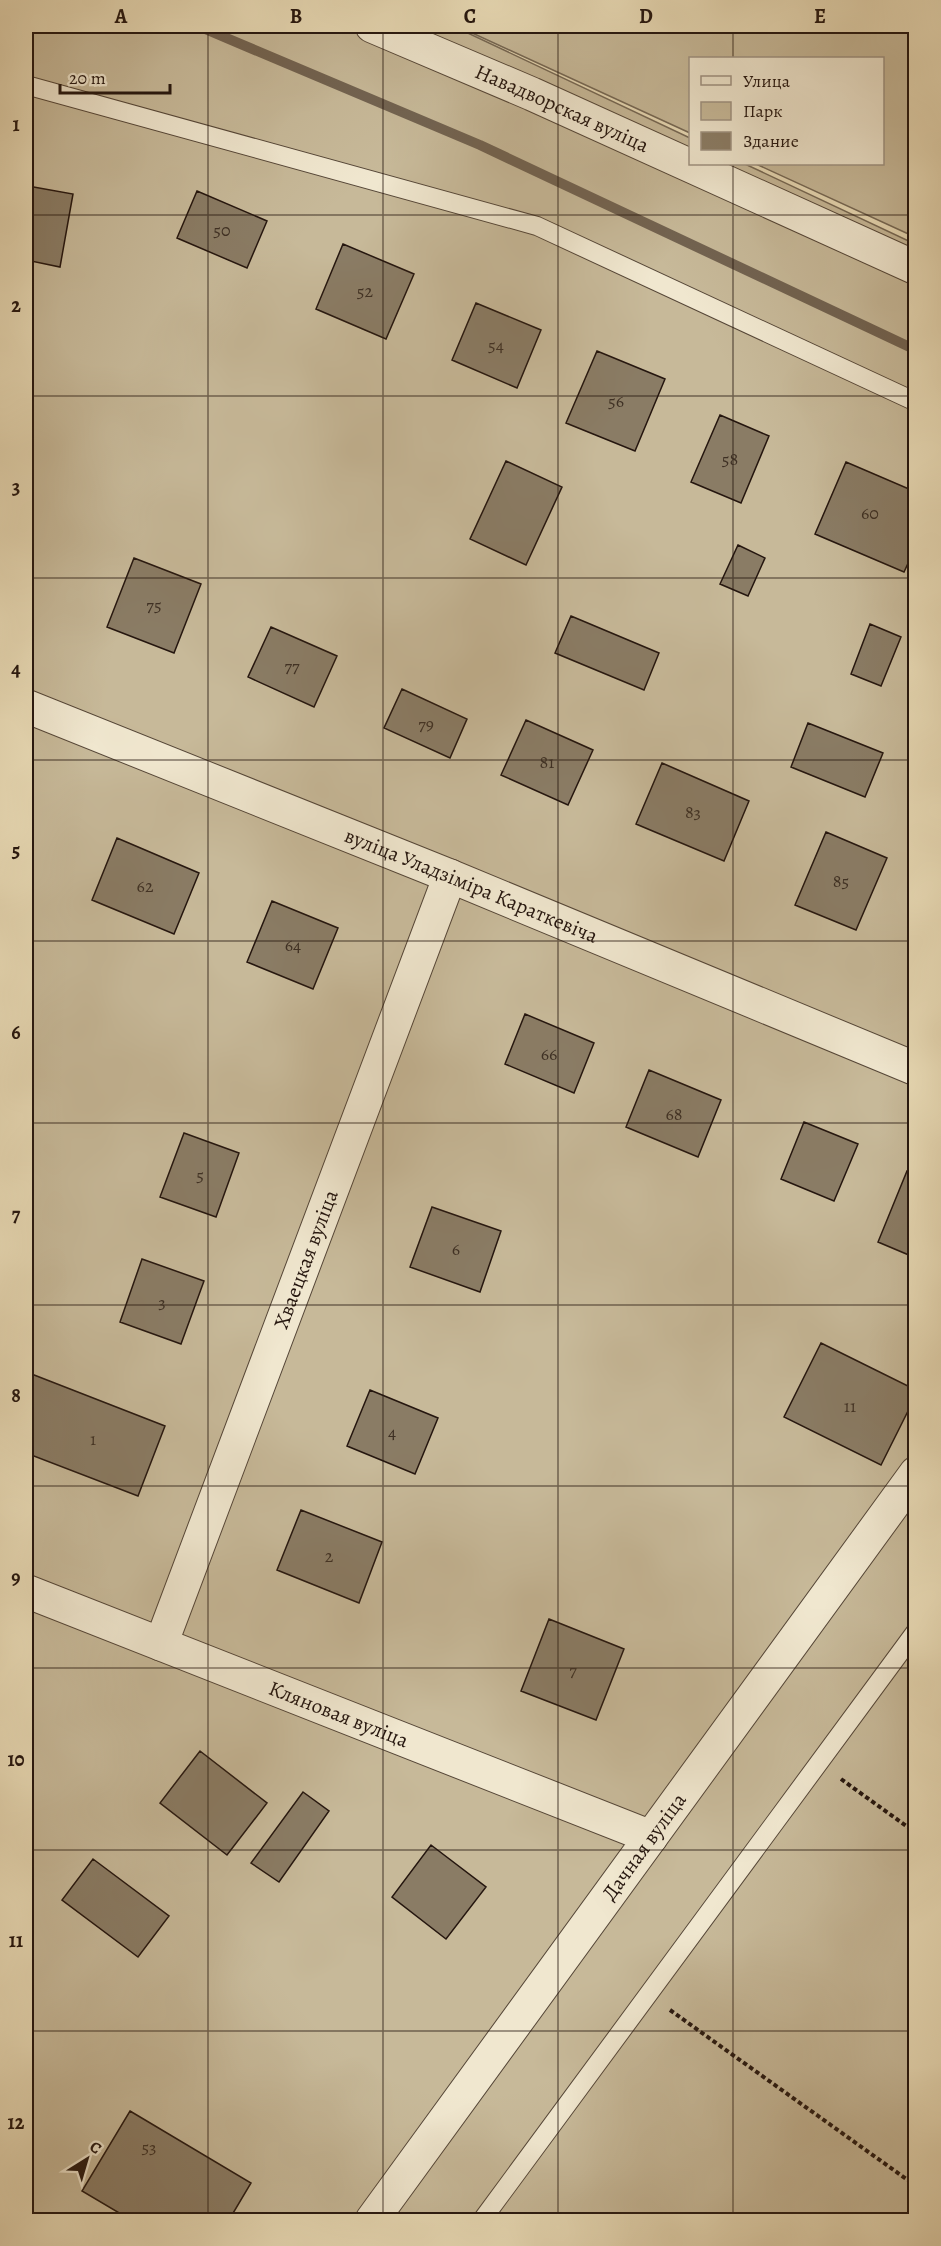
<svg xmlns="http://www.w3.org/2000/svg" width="941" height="2246" font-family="Alegreya,serif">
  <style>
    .green { fill: #c7b999; stroke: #766854; stroke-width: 1.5 }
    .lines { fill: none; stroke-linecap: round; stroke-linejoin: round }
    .stream { stroke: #726351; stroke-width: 10 }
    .building { fill: #8a7c65; stroke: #25160f; stroke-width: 1.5 }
    .service-casing { stroke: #564738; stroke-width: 20 }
    .minor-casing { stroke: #564738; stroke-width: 35 }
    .tertiary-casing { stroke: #564738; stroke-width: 35 }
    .path { stroke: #25160f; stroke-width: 4; stroke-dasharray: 4.5 3; stroke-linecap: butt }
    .service { stroke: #f0e7cf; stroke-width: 18 }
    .minor { stroke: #f0e7cf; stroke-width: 33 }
    .tertiary { stroke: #f0e7cf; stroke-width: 33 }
    .grid { fill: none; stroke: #25160f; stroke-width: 1.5; stroke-opacity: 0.55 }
    .labels { text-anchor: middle; stroke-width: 5; stroke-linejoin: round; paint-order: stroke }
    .number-label { font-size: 18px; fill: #3e3024 }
    .street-label { font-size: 21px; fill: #25160f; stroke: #f0e7cf }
    .neatline { fill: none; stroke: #25160f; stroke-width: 2 }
    .grid-label { font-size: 20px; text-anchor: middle; font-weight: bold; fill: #25160f }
  </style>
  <rect width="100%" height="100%" fill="#e8dab5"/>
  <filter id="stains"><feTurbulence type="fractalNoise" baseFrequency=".00333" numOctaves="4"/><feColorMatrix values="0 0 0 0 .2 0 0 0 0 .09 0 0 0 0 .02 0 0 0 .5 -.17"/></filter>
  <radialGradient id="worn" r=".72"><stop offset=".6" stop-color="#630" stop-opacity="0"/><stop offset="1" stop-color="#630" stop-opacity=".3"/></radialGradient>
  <path class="green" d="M26 26H453L690 138V164H745L915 244V2220H26Z
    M457 26H915V237L756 164H882V58H690V133Z"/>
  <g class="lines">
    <path class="stream" d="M198 26 480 145 916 350"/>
  </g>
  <path class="building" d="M28 186 73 194 60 267 26 260V200Z
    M197 191 267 221 247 268 177 238Z
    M343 244 414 274 386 339 316 309Z
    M476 303 541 330 517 388 452 360Z
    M597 351 665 379 635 451 566 423Z
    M720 415 769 436 741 503 691 482Z
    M506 461 562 487 526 565 470 539Z
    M846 462 916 492V546L904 572 815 534Z
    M738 545 765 558 748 596 720 584Z
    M134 558 201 584 174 653 107 627Z
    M571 616 659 653 644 690 555 653Z
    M870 624 901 637 881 686 851 674Z
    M271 627 337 656 314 707 248 677Z
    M402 689 467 719 450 758 384 728Z
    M526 720 593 750 568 805 501 775Z
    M808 723 883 753 865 797 791 767Z
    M662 763 749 801 724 861 636 824Z
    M826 832 887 858 856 930 795 905Z
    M117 838 199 873 174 934 92 900Z
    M272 901 338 928 313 989 247 962Z
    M525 1014 594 1043 574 1093 505 1064Z
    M649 1070 721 1100 698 1157 626 1127Z
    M804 1122 858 1144 834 1201 781 1179Z
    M184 1133 239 1153 216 1217 160 1197Z
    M907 1171 916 1174V1258L878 1242Z
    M432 1207 501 1231 480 1292 410 1267Z
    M142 1259 204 1281 181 1344 120 1322Z
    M821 1343 916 1390V1395L881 1465 784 1417Z
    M29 1373 165 1426 138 1496 26 1453V1381Z
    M370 1390 438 1418 415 1474 347 1446Z
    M301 1510 382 1542 359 1603 277 1570Z
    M549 1619 624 1649 596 1720 521 1691Z
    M200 1751 267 1803 227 1855 160 1803Z
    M303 1792 329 1811 279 1882 251 1863Z
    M431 1845 486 1887 446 1939 392 1897Z
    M93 1859 169 1916 138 1957 62 1900Z
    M130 2111 251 2183 229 2220H131L82 2191Z"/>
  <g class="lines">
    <defs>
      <path id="service" d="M26 85 537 226 916 402
        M482 2220 916 1631"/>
      <g id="minor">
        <path id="s1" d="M26 706 450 876 916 1069"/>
        <path id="s2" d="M26 1591 651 1837"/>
        <path id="s3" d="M161 1644 450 876"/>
        <path id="s4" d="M372 2220 916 1473"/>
      </g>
      <g id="tertiary">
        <path id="s5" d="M372 26 532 94 916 268"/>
      </g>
    </defs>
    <use href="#service" class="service-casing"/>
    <use href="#minor" class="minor-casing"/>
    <use href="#tertiary" class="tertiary-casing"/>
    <path class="path" d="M841 1779 916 1833
      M670 2010 916 2186"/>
    <use href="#service" class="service"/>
    <use href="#minor" class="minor"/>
    <use href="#tertiary" class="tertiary"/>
  </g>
  <path class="grid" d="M208 26V2220M383 26V2220M558 26V2220M733 26V58M733 164V2220M26 215H916M26 396H916M26 578H916M26 760H916M26 941H916M26 1123H916M26 1305H916M26 1486H916M26 1668H916M26 1850H916M26 2031H916"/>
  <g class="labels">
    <g class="number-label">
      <text x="222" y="236">50</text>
      <text x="365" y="297">52</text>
      <text x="496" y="351">54</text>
      <text x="616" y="407">56</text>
      <text x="730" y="465">58</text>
      <text x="870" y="519">60</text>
      <text x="154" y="611">75</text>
      <text x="292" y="672">77</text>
      <text x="426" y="730">79</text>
      <text x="547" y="768">81</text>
      <text x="693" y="818">83</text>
      <text x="841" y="887">85</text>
      <text x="145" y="892">62</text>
      <text x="293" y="951">64</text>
      <text x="549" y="1060">66</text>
      <text x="674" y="1120">68</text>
      <text x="200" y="1181">5</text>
      <text x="456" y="1255">6</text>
      <text x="162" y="1308">3</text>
      <text x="850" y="1412">11</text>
      <text x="392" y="1438">4</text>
      <text x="93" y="1445">1</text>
      <text x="329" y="1562">2</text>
      <text x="573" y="1676">7</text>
      <text x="149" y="2153">53</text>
    </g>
    <g class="street-label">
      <text dy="7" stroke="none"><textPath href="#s5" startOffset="207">Навадворская вуліца</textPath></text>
      <text dy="7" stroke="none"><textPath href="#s1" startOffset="480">вуліца Уладзіміра Караткевіча</textPath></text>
      <text dy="7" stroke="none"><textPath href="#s3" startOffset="411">Хваецкая вуліца</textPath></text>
      <text dy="7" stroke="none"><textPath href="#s2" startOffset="336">Кляновая вуліца</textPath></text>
      <text dy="7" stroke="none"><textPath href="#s4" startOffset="462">Дачная вуліца</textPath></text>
    </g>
  </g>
  <rect width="941" height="2246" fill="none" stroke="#e8dab5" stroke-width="66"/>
  <rect x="689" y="57" width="195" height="108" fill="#f0e7cf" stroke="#9f9382" stroke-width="1.5"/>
  <rect x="701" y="76" width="30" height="9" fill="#f0e7cf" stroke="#9f9382" stroke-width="1.5"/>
  <text x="743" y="87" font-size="18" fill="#25160f">Улица</text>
  <rect x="701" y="102" width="30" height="18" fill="#c7b999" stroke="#9f9382" stroke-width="1.5"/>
  <text x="743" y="117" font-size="18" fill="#25160f">Парк</text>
  <rect x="701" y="132" width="30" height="18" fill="#8a7c65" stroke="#9f9382" stroke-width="1.5"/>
  <text x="743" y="147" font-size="18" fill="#25160f">Здание</text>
  <g transform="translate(87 2159) rotate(37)" stroke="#f0e7cf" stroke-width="4.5" paint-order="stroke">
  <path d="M0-4.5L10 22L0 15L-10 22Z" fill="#25160f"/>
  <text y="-9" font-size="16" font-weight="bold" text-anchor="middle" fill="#25160f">С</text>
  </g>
  <path d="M60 84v9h110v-9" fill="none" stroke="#25160f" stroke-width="3"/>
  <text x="69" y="84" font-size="18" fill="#25160f" stroke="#f0e7cf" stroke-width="4.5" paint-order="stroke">20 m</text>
  <rect x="33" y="33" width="875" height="2180" class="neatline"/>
  <g class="grid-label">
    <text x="121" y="23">A</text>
    <text x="296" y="23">B</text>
    <text x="470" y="23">C</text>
    <text x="646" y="23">D</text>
    <text x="820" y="23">E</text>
    <text x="16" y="131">1</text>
    <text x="16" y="312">2</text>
    <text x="16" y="494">3</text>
    <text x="16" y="676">4</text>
    <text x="16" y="857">5</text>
    <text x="16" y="1039">6</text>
    <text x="16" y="1221">7</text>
    <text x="16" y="1402">8</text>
    <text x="16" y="1584">9</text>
    <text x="16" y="1766">10</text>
    <text x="16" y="1947">11</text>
    <text x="16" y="2129">12</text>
  </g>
  <rect width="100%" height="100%" filter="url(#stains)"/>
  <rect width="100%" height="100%" fill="url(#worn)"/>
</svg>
